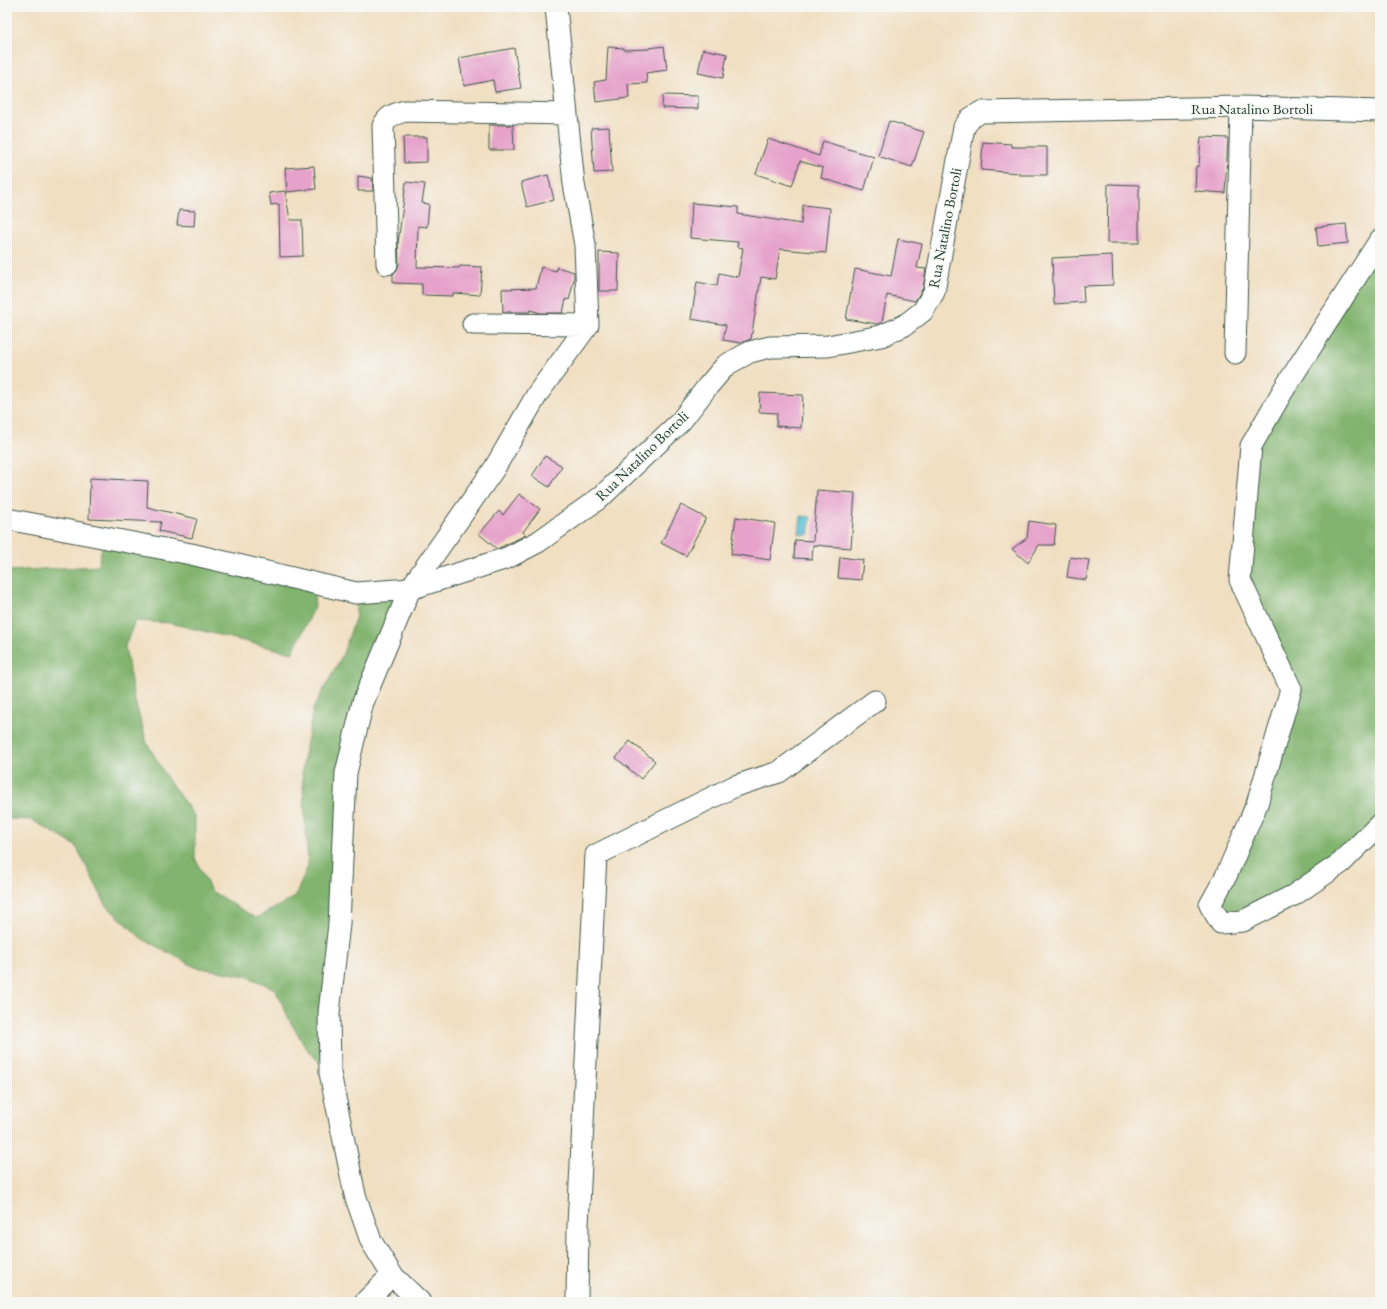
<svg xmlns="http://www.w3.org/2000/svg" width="1387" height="1309" font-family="'EB Garamond',serif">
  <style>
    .forest { fill: #81b46e; stroke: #507851 }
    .water { fill: #56bed3; stroke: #3a7e84 }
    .building { fill: #e6a2cb }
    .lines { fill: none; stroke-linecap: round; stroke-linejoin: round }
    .minor-casing { stroke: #3e5549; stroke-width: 23 }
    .minor { stroke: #fff; stroke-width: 21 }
    .labels { text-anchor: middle; stroke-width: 3; stroke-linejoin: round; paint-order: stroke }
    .street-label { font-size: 15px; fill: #1f3d34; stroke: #f6f6f2 }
  </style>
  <rect width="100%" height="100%" fill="#f6f6f2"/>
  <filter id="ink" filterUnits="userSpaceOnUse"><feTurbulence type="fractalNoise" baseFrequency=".025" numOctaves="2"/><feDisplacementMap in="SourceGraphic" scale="8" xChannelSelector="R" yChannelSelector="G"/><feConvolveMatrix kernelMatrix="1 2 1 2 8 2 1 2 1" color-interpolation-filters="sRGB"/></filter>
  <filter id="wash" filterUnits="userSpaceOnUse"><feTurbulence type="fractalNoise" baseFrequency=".012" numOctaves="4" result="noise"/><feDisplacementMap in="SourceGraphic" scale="16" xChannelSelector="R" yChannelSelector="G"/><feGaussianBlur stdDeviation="0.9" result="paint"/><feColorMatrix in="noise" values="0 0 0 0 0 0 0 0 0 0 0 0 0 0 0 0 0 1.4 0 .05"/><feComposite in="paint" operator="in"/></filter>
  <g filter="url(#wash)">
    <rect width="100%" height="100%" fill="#f1dfc2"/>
    <path class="forest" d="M1380 240V824L1243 921 1210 905 1291 689 1240 580 1251 446Z
      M104 537 313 582 315 607 292 653 170 623 135 621 125 646 134 698 147 743 169 781 195 817V858L211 891 256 918 295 897 308 865 302 770 313 709 342 656 356 616V593L410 589 346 773 330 1073 309 1052 292 1025 275 989 246 976 195 967 141 938 106 905 76 846 32 820 7 819V571L98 566Z"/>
    <path class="water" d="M801 516 811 517 808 535 799 534Z"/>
    <g id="blocks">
      <path class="building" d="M664 46 667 70 646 73 647 83 628 84 629 98 596 102 594 82 606 80 608 47 624 48V50L649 49V48Z
        M514 48 521 88 495 92 493 80 464 86 459 58Z
        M703 49 727 54 723 78 698 73Z
        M663 95 698 96V109L662 108Z
        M889 121 924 132 912 167 878 156Z
        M489 125H513L514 150H489Z
        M609 127 612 172 594 173 591 128Z
        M403 137H427V162L404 163Z
        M1201 137 1228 138 1225 193 1195 191 1196 166H1199Z
        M768 139 819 156 823 141 874 157 864 191 821 178 823 168 800 161 792 186 756 174Z
        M983 142 1011 144V147H1047V175H1019V173L981 170Z
        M314 166 316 189 287 192 285 168Z
        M548 175 554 200 527 207 521 182Z
        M358 176 372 178 373 191H358Z
        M406 182 425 184 422 203 429 204 427 227 418 226 417 267 459 268 460 266 482 267 480 295 453 293V296L422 295V284L393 283V274L397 270 399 264 398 243Z
        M1108 184 1139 185V243H1107Z
        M285 191 290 220H302L303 256 280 257 279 204 271 205 269 193Z
        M692 203 738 207V214L801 224 803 205 830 208 826 253 780 249 775 279 761 277 751 339 741 343 723 340 726 325 691 319 697 282 717 286 719 273 738 277 743 248 737 247 738 242 690 238Z
        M179 210 195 211 194 226 177 225Z
        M1346 224 1348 243 1318 246 1316 227Z
        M898 239 922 244 917 268 926 269 923 288 915 301 887 295 882 322 877 324 846 319 855 269 891 276Z
        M599 252 619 253 618 291H599Z
        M1112 255 1113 285 1083 286 1084 302 1054 304 1052 258Z
        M541 267 556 271 557 267 574 272V279L569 300 566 299 563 313H540L530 310V312H503L502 289 536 288Z
        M760 393 803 395 801 428 776 426 777 413 759 412Z
        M545 456 562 466 549 487 532 476Z
        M90 478 148 481 147 507 197 519 192 538 159 531 161 522 89 519Z
        M817 490 855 493 851 548 813 545 812 559 794 558 795 540 813 541Z
        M519 494 540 509 523 532 526 535 497 549 479 534 499 511 503 515Z
        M681 505 706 518 686 556 661 543Z
        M736 517 775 523 770 560 731 554Z
        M1029 521 1056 525 1054 545H1039L1028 563 1012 549 1027 538Z
        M840 557 863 560 861 580 838 578Z
        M1070 557 1089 560 1086 580 1067 577Z
        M630 741 655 761 641 779 616 758Z"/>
    </g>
  </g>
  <g filter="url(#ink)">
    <use href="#blocks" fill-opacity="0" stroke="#3e5549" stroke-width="1"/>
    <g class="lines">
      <defs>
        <path id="minor" d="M1380 240 1284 389 1251 446 1240 580 1291 689 1257 804 1226 876 1210 905 1221 923 1243 921 1294 895 1341 863 1380 824
          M387 264 383 126C388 115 395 114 405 111L567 114
          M473 324 588 325
          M1235 353 1241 107
          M7 519 191 554 356 593 410 589 507 558 538 542 601 497 681 421 708 386 726 365 750 352 770 347 828 346 881 336 905 325 923 311 934 292 964 127 971 118 981 112 1241 107 1380 111
          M365 1302 392 1275
          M420 1302 392 1275 371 1241 355 1195 330 1073 329 1013 339 924 346 773 363 702 410 589 494 469 538 393 588 325 585 245 574 184 556 7
          M577 1302 578 1225 596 855 735 786 779 772 875 701"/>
      </defs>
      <use href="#minor" class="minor-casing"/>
      <use href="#minor" class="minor"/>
    </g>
  </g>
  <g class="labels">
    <g class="street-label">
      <text x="1252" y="114">Rua Natalino Bortoli</text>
      <text transform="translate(945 228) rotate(-79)" y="5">Rua Natalino Bortoli</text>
      <text transform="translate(642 456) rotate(-44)" y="5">Rua Natalino Bortoli</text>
    </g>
  </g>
  <rect width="1387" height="1309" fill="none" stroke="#f6f6f2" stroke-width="24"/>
</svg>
